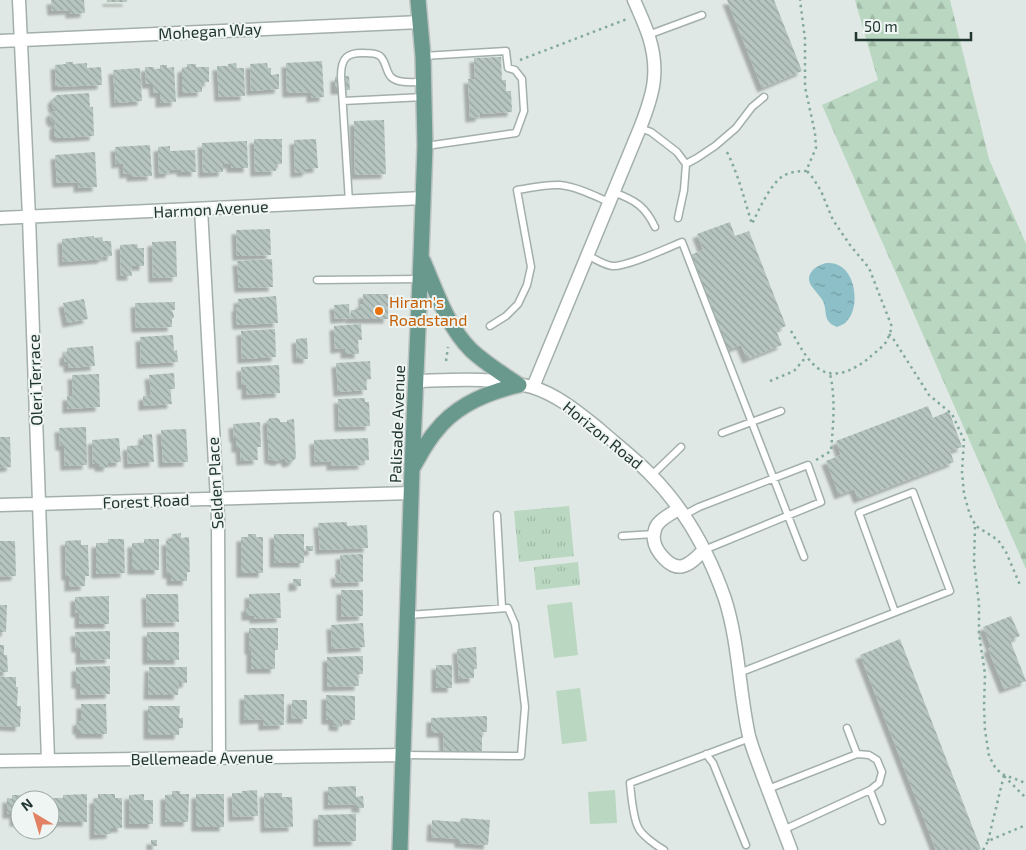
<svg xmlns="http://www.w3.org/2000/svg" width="1026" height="850" font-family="'Exo 2',sans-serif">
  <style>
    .green { fill: #b9d7c1 }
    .forest { fill: url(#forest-firs) }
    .park { fill: url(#park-tufts) }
    .water { fill: url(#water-ripples) }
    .building { fill: url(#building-back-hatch); filter: url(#shadow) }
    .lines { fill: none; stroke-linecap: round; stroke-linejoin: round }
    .lane-casing { stroke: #a3afab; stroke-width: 9 }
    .street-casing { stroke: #a3afab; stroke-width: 15 }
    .primary-casing { stroke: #bdc3c1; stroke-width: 18 }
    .path { stroke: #82a99c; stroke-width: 2.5; stroke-dasharray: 2.5 4; stroke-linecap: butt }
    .lane { stroke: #fff; stroke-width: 6 }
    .street { stroke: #fff; stroke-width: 12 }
    .primary { stroke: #68998c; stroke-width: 15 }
    .food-dot { fill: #e8710a; stroke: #eff5f2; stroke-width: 2 }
    .labels { text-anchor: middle; stroke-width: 4; stroke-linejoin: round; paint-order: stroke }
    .street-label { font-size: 16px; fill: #223631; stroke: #eff5f2 }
    .food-label { font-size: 16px; fill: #c56008; stroke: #eff5f2; text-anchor: start }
  </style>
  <defs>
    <pattern id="forest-firs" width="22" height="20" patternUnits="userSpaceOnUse" patternTransform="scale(1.25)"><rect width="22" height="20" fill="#b9d7c1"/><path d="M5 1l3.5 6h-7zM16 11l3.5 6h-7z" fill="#9fb9a6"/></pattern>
    <pattern id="park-tufts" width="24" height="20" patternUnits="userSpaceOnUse" patternTransform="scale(1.25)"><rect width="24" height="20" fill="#b9d7c1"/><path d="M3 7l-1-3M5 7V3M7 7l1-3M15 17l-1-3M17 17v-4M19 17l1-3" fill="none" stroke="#9fb9a6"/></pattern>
    <pattern id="water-ripples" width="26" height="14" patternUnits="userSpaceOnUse" patternTransform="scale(1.25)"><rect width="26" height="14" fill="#8cbfc8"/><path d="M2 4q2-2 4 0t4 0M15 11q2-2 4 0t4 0" fill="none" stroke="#729ca3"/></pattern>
    <pattern id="building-back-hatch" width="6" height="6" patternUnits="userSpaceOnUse" patternTransform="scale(1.25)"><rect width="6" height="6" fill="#b7c5c0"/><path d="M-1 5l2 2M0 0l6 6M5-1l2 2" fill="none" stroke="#94a19d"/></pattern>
    <filter id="shadow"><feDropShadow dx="-4.5" dy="4.5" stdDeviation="1" flood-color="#0004"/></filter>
  </defs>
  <rect width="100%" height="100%" fill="#dfe8e4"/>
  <path class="green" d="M572 602 578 655 554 658 547 605Z
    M580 688 587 741 562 744 556 691Z
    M615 790 617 823 590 824 588 792Z"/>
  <path class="forest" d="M855 0H950L989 159 1026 244V569L822 105 878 80Z"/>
  <path class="park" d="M569 506 574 556 519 562 514 511Z
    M578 562 580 585 536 590 534 567Z"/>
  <path class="water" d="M826 263C830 263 834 263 838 265 856 272 860 308 847 321 845 324 841 325 837 327 822 321 828 313 823 301 820 296 816 292 813 288 803 276 814 266 826 263Z"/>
  <path class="building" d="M51 0H84L85 13 70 14V10L52 11Z
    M107 0H127V2H107Z
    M727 0H774L802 71 762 88Z
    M501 57 502 80H506V91H511L512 112 480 114V117L470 118 468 79H475L474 58Z
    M322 61 324 97 311 98V92L287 93 286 63Z
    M66 62H73V64L87 63V68L101 67 102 85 56 87 55 65 66 64Z
    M236 63 237 68H244L245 96 219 97 217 66H228V64Z
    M267 63 268 68H271V75L279 74V89L251 91 250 64Z
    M187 64H196V67H209V82H202V92L182 93V68L187 67Z
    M160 65H167V68L174 67 176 102 160 103V93H154L153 84H146L145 67H154V69H160Z
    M140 68 142 101 115 103 113 70Z
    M349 76 350 90H335V77Z
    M89 93 90 107H93L94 136 58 138 54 135V126L57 122 54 123 51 120 50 114 53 111H57L53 108 52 100 57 95Z
    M384 120 386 174 355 175 354 121Z
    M254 139H282V164H276V171L255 172Z
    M316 139 318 168 307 169V172L295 173 294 140Z
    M247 141 248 168H231V164H223V172L203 173 202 143Z
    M150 145 152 176 131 177V173L124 174 123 163 116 164 115 147Z
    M170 146V151L195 150 196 172H181V169L170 170V173L159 174 158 147Z
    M95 152 97 187 78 188V182L57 183 55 155Z
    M730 222 735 236 749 231 786 326 776 330 782 345 747 359 741 345 727 350 690 255 703 250 697 234Z
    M270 229 271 255 237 256 236 230Z
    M94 236V238L102 237 103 241H111L112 256 102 257 103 259 63 262 62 239Z
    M176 241 177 277 153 278 152 242Z
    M137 244 138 248H144V266H131L132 276H121L120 245Z
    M272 259 273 287 239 288 237 261Z
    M363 294H388V319H350L351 310H360V304H363Z
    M276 296 278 323 237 325 236 307H238V299Z
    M84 299 88 319 67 323 63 303Z
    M175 302V310H171L173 312 174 317 172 319V327L136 328 135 303Z
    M349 304 350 318 335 319 334 305Z
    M361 324 362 340H358L359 354H345V348L335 349 334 326Z
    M275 329 276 357 242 359 241 331Z
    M173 335 174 351 177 350 178 362 141 364 140 337Z
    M307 338 308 359H297L296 339Z
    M93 346 95 366 68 368V362H64V354L67 353V348Z
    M370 361 371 379 366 380 367 390 338 392 336 363Z
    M279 365 280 393 246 395V385H242L241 367Z
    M174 373 175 389H170L172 404 143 406V396L151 395 149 375Z
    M99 374 100 407 67 409V396H73L72 375Z
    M365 398V402H369L370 426 339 427 338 399Z
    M928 406 933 418 949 411 962 447 950 451 954 462 858 499 854 489 839 495 826 461 841 455 836 441Z
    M270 418H277L280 420V422H287V420L294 419 296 458 292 462 287 463 285 459H282L280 461H274L272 459 269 460 267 421Z
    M260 422 261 447H257L258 460 241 461 240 448H236V438H234L233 424Z
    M86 427 87 465 65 466 64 446H60L59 428Z
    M186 429 188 462 163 463 161 430Z
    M152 434 154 462 128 464 127 446 143 445V435Z
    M0 437H10L11 467 0 468Z
    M119 438 121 462 108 463V467H99V464H93L92 440Z
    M368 438 369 460 362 461 363 465 331 466V461L315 462 314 440Z
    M347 522V526L367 525 368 548 320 550 318 523Z
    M181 533V538L189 537 190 572H187V581H171V574H167L166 541H171L172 534Z
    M248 534H256V537H263V573H241V537H248Z
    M274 534H304V563H274Z
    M108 539H124L125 573 96 574V543H108Z
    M144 539H159V570H132V543H144Z
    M81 540V545H88L89 576H85V586L69 587V576H66L65 541Z
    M0 541H15L16 576 0 577Z
    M306 546H313V551H306Z
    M363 554V582L336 583 335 574H341L340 555Z
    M293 579H301V586L293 587Z
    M341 590H363V616L341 617Z
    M280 593 281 618 254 619V616H246V607H249V594Z
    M146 594H178L179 622 147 623Z
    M109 596V624H79V613H75V597Z
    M0 605H7L6 632H0Z
    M1011 616 1020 636 1010 640 1026 681 1004 689 988 649 991 647 983 627Z
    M363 623 365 647 332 649 331 625Z
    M249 628H278V650H275V669H251V650H249Z
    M110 631V659L80 660V648H76L75 632Z
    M147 632H179V660H147Z
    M900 639 981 849 979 850H936L860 655Z
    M0 645H4V655H7L8 672H0Z
    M476 647 477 669H474V678L459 679 457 649Z
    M363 656V674H358L359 686 327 687V657Z
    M436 665H452V688H436Z
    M110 666V694L80 695V684H76V667Z
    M149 667H187V683H179L178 695H148Z
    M0 677H16V687H18L17 706H21L20 727 0 726Z
    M284 694V725L263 726V719L244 720V695Z
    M326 695 355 696V720H343L342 727 333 726V720H326Z
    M292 700H307V719H291Z
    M81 704H106L107 734H80V730H77V721H81Z
    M148 706H180L179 718H183V728H179V735H148Z
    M487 716V732H482V751L444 752 443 733H431V718Z
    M356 786V797L363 796 364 808H356V804L328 805V787Z
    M257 790 258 816 233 817 232 793H242V791Z
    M172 791H180V794H189L188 822H165V795H172Z
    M264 793H282V797H292L293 827 265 828Z
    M87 794V822H52L53 798H63V795Z
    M98 794H115V798H122V828H111V834L94 835V799H98Z
    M144 794V800H153V824H129V795Z
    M196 794H224V827H196Z
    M12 795H28V800H20V822H14V814H7V798L12 799Z
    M356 814V841L318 842V815Z
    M461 818 490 820 488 845 459 843V839L431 837 432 820 460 822Z
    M151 840H157V846H151Z"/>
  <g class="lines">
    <defs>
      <path id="lane" d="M648 35 702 15
        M423 56 506 51 508 68 515 70 522 79 524 111 516 133 426 146
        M343 101 424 97
        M640 128 651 132 677 152 686 164 684 190 678 218
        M686 164 697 158 715 146 736 128 752 107 764 97
        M613 192C635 200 645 206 655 227
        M349 202 341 76C341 58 347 52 365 53 370 53 376 53 380 56 386 61 386 72 391 77 398 84 414 82 422 82
        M587 255C595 259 604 265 612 266 627 267 667 248 682 242L804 557
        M317 280 420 279
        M490 326 506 316 518 304 527 285 531 267 517 190C531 188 546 184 560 185 577 187 593 195 609 202
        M722 433 781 411
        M652 475 681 447
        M497 515 502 608
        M684 515 699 507 808 465 821 502 704 550
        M622 536 655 534
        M739 673 950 591 913 492 859 513 895 612
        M847 728 857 754
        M706 754 713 763 746 845
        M404 755 521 756 525 707 515 624 508 608 408 615
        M768 789 857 754 869 755 877 760 882 772 879 783 870 790 783 830
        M870 790 882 821
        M664 850C657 846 641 835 638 827 633 817 631 794 630 783L750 738"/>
      <path id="street" d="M19 0 29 217 48 760
        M0 41 421 22
        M201 209 218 519 219 758
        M0 218 423 198
        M416 381C454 380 495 377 532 387 558 395 579 413 599 429 616 444 634 458 650 474 685 509 709 553 725 599 739 643 739 691 749 736 753 751 759 765 764 779 773 803 782 826 791 850
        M533 387 640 128C653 95 660 72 649 37 645 24 639 12 634 0
        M0 505 412 493
        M679 509C672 513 662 518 657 525 655 528 653 536 654 540 655 550 670 570 683 566 691 564 698 556 704 550
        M0 761 404 755"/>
      <path id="primary" d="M423 261C436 291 447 326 471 350 485 363 502 374 519 385
        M413 467C420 455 427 441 436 431 456 405 488 392 519 385
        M400 850 412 468 421 257 425 146 423 56 418 0"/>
    </defs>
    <use href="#lane" class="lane-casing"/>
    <use href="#street" class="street-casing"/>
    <use href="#primary" class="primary-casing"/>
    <path class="path" d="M520 60 627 19
      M727 152C739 176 744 199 752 224 758 211 771 183 783 176 790 172 798 171 806 171L816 148 815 133 805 87V39L800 0
      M791 331C799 344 806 360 819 369 836 380 855 369 869 358 874 353 882 348 886 342 889 337 890 332 892 327L869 268 850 245 833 220 821 191 813 178 807 171
      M889 334 894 340 929 395 952 414 964 440 962 472 964 494 970 515 976 526 998 540 1006 552 1020 585
      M446 361 448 347
      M770 381 794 371 806 357
      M816 460 831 451C833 425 836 400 830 374
      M975 527 974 562 979 604V634L985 674 984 707 985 730 989 756 996 769 1004 775 1021 781 1026 784
      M1004 776 1026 798
      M988 841 1004 775
      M983 850 988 841 1026 825"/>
    <use href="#lane" class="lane"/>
    <use href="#street" class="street"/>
    <use href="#primary" class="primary"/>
  </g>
  <circle class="food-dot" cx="379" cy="311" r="5"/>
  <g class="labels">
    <g class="street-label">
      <text transform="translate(210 31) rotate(-3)" y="6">Mohegan Way</text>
      <text transform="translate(211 209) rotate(-3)" y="6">Harmon Avenue</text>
      <text transform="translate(35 380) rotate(-92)" y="6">Oleri Terrace</text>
      <text transform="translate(397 424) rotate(-88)" y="6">Palisade Avenue</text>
      <text transform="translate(603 435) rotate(39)" y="6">Horizon Road</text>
      <text transform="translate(215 483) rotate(-93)" y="6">Selden Place</text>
      <text transform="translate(146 501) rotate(-2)" y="6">Forest Road</text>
      <text transform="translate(202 758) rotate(-1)" y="6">Bellemeade Avenue</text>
    </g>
    <g class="food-label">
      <text x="389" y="308">Hiram's<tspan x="389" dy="18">Roadstand</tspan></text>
    </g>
  </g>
  <g transform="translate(35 815) rotate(322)"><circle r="24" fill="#eff5f2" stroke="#9da9a5"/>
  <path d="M0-4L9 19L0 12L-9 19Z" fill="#e28163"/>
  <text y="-8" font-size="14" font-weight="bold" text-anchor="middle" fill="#223631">N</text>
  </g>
  <path d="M856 32v8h115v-8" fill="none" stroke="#223631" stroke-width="2.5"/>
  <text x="864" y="32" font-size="15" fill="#223631" stroke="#eff5f2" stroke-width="4" paint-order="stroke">50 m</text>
</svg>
